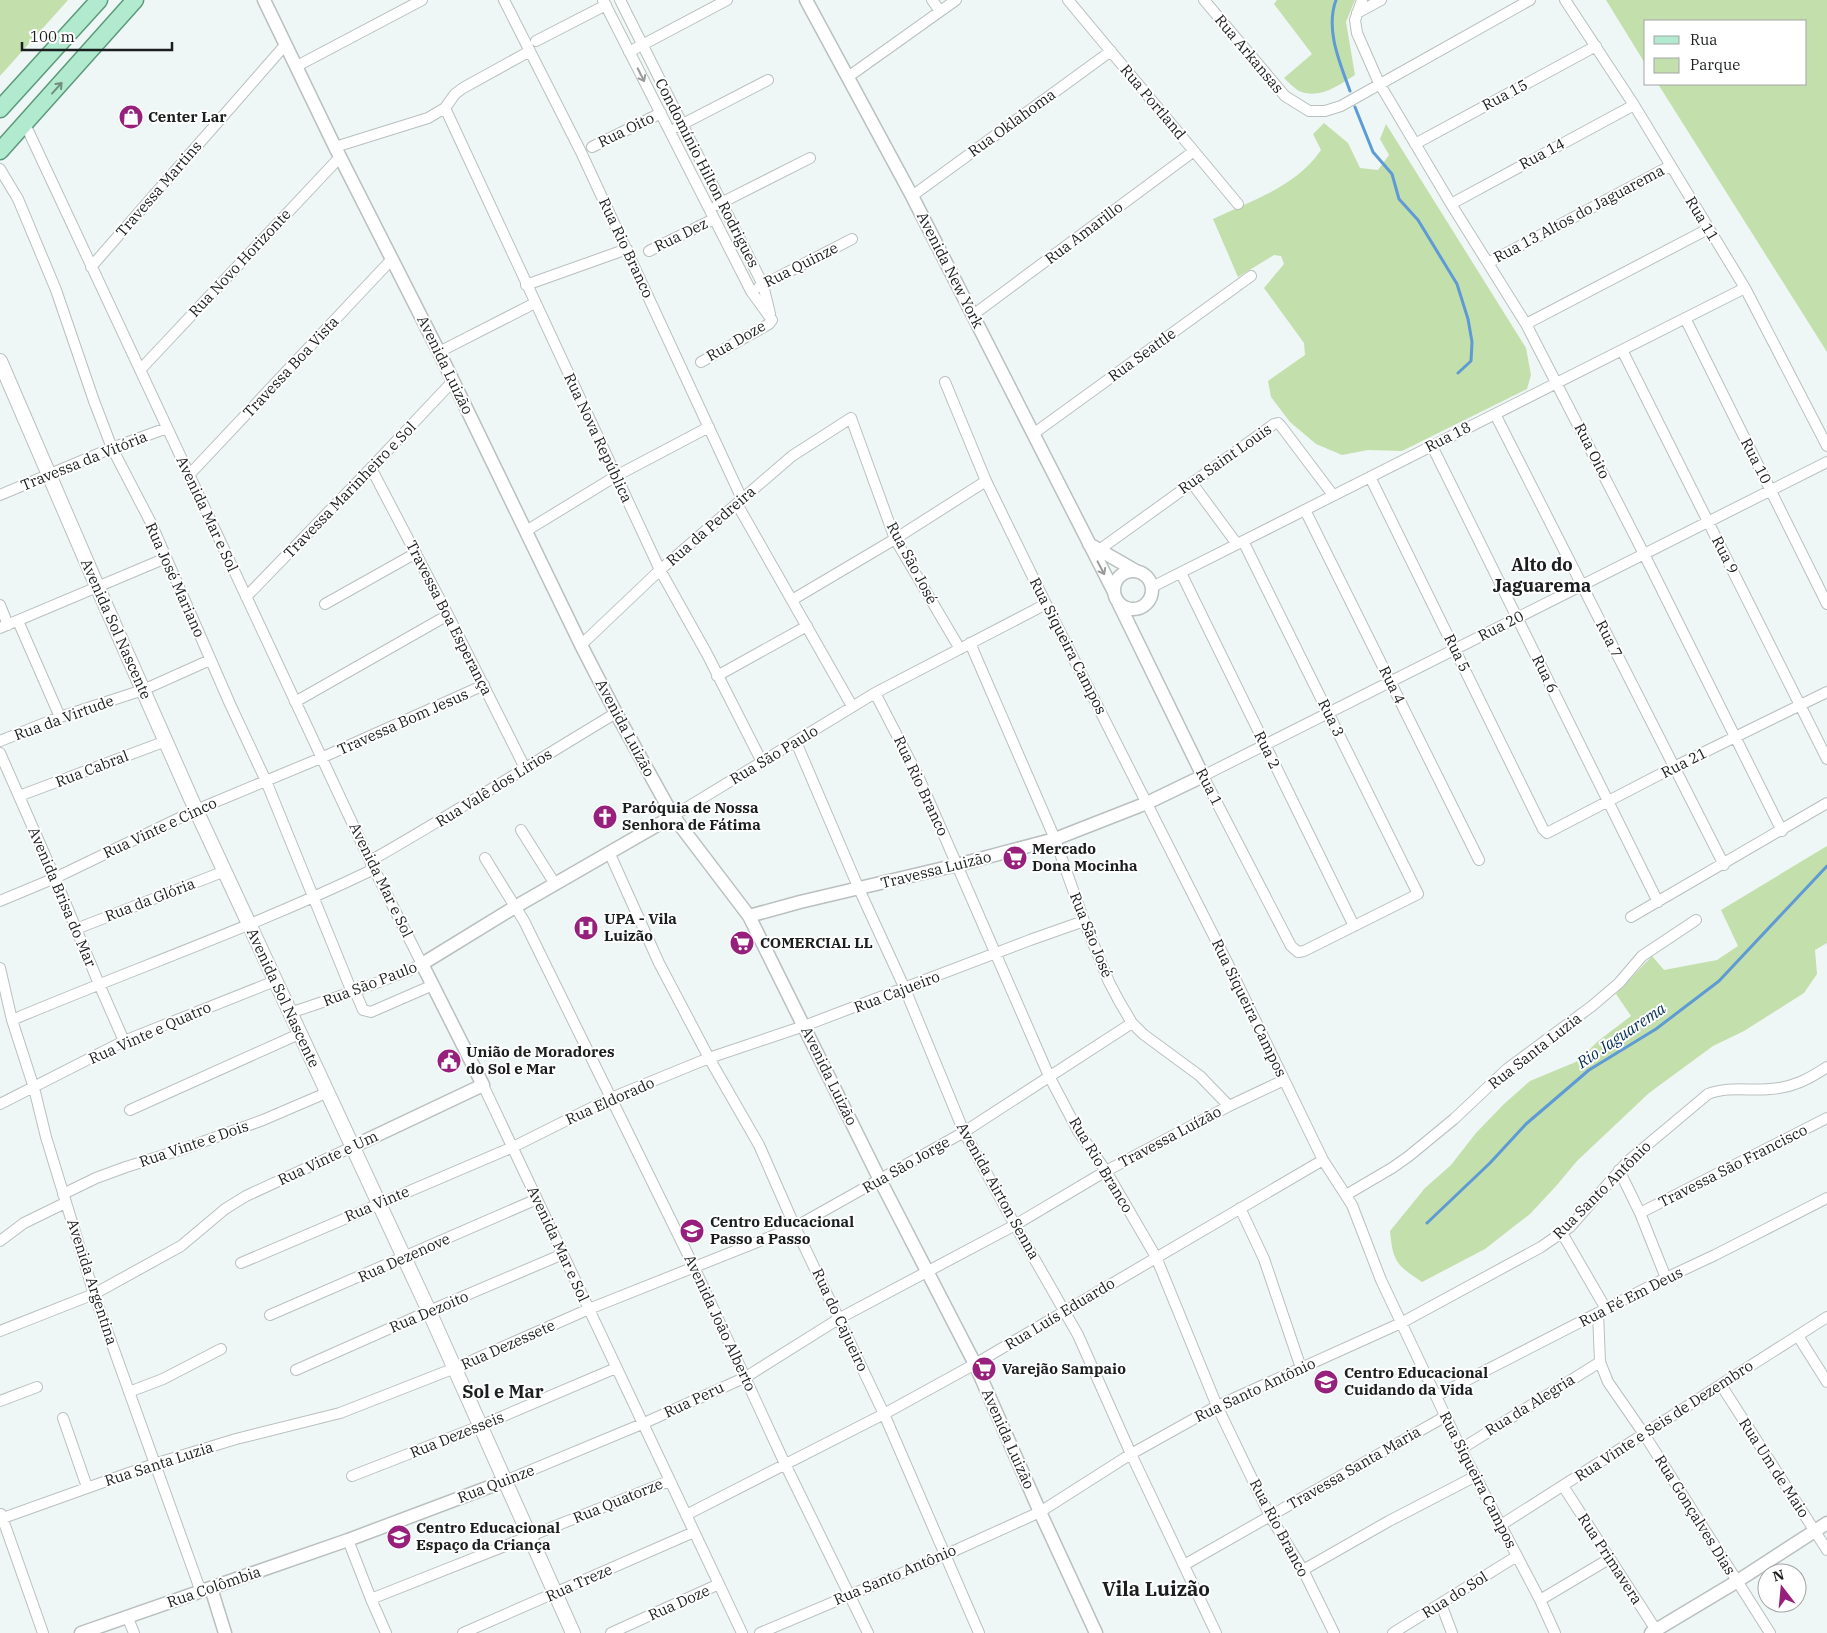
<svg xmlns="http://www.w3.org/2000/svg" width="1827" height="1633" font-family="'IBM Plex Serif',serif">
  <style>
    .green { fill: #c3dfab }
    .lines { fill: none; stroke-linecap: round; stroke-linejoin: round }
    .stream { stroke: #5e9ad5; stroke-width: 3 }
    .minor-casing { stroke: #b9c0bf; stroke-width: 12 }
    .tertiary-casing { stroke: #b9c0bf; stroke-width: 15 }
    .secondary-casing { stroke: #b9c0bf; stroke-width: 16 }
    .primary-casing { stroke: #5b9a7b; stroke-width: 19 }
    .minor { stroke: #fff; stroke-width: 10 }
    .tertiary { stroke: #fff; stroke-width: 12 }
    .secondary { stroke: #fff; stroke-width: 14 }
    .primary { stroke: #b1eace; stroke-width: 16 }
    .oneway { stroke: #989a9a }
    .oneway2 { stroke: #6e8e7f }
    .labels { text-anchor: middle; stroke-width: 4; stroke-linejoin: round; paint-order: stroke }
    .street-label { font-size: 15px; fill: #1b1e1e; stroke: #fff }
    .poi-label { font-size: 15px; font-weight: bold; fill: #1b1e1e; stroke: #fff; text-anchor: start }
    .water-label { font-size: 16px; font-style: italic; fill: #022f56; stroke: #fff }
    .quarter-label { font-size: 18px; font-weight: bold; fill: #1b1e1e; stroke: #fff }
    .district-label { font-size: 20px; font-weight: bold; fill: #1b1e1e; stroke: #fff }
  </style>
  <rect width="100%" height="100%" fill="#eff6f6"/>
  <path class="green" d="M0 0H68L0 76Z
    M1277 0H1355L1346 22 1355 75C1339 85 1319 100 1299 91 1294 88 1288 82 1284 78L1312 54 1274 4Z
    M1606 0H1827V352L1658 84H1806V21H1646V65Z
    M1324 123 1348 143 1360 168 1378 170 1389 155 1380 139 1386 124 1526 348 1531 375 1527 389 1402 451 1368 450 1342 455 1316 444 1290 422 1271 397 1268 381 1305 355 1304 343 1264 288 1284 264 1281 256 1274 255 1238 277 1213 219C1252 200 1296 187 1321 150L1313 134Z
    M1827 846V943L1815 950 1817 974 1804 993 1744 1031 1713 1046 1649 1093 1577 1161 1557 1185 1530 1214 1485 1249 1422 1282C1397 1265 1393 1263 1390 1231L1425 1188 1451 1165 1476 1133 1504 1104 1530 1081 1578 1061 1598 1041 1631 1016 1616 994 1652 956 1664 970 1717 960 1738 946 1721 910Z"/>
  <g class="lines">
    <path class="stream" d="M1336 0C1325 30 1340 63 1350 91
      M1355 107 1373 152 1392 174 1399 199 1418 220 1457 284 1468 319 1472 342 1471 361 1458 373
      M1427 1223 1490 1163 1526 1124 1589 1070 1656 1029 1719 981 1827 866"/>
    <defs>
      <path id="minor" d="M504 0 581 152 742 499
        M603 0 751 291 772 320
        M620 0 763 285 770 314
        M932 0 940 11
        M1068 0 1238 204
        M1204 0 1285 96 1309 111H1325L1341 106 1530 0
        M1362 0 1355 20 1357 33 1379 83 1451 204 1526 324 1644 554 1782 831
        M1565 0 1634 105 1745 288 1827 446
        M1357 13 1381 0
        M536 41 606 5
        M629 52 727 0
        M297 66 422 0
        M848 77 956 0
        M445 108 660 570 707 654 762 762
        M25 124 370 861 422 964 408 971 355 991 290 1013
        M677 127 768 80
        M1415 144 1596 46
        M335 147 428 118 445 108 455 94 463 88 530 51
        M592 147 661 113
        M0 169 18 199 56 290 94 401 112 448 151 523 230 704 266 781 352 992
        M912 196 1111 51
        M1451 204 1634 105
        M717 205 810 158
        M649 251 714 219
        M1488 263 1670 166
        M91 267 286 44
        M526 285 627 249
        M759 287 852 239
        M973 315 1194 151
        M1685 318 1827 604
        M1526 324 1708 229
        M1622 350 1827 759
        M439 352 535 303
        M701 362 769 324 772 320
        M140 370 340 157
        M945 382 986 481 1046 604 1227 962 1323 1160 1352 1205 1381 1280 1461 1449 1540 1600 1555 1633
        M1495 414 1724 865
        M1033 434 1251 276
        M1432 446 1658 902
        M371 468 448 615 525 768
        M189 475 392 259
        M1370 477 1543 829 1547 833 1674 767 1827 692
        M1192 483 1237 544
        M0 495 112 448 167 428
        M737 504 852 706
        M1305 510 1479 860
        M526 531 616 476 709 427
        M1243 541 1418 894 1304 951 1298 952 1291 946 1203 776C1411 671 1619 566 1827 462
        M1099 550 1274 424 1278 423 1281 426 1333 495
        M1181 573 1354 926
        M1152 587 1745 288
        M246 597 371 468 453 381
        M792 600 895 539 986 481
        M325 604 416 553
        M0 605 8 625
        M18 621 60 717
        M0 628 166 558
        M970 643 1055 839 1084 921 1109 982 1119 1001 1132 1023 1143 1034 1200 1076 1229 1106
        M581 645 660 570 792 456 851 418 895 539 960 649
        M717 676 807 626
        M875 693 919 778 1049 1076 1078 1131 1106 1171 1156 1257 1217 1406 1270 1516 1303 1570 1334 1633
        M295 702 448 615
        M0 741 60 717 143 690 210 660
        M796 742 859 889 905 989 964 1132 1015 1225 1078 1335 1131 1454 1216 1633
        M0 753 55 878 99 984 124 1041
        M19 796 166 741
        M673 816 875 693 1046 604
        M521 830 555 884
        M609 852 659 963 709 1058 759 1145 795 1227 884 1414 979 1633
        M485 858 524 921 611 1098 694 1267 785 1464 868 1633
        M370 861C453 814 534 762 616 713
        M0 901 55 878 196 810 321 758 484 685
        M1631 917 1827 803
        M76 929 225 871
        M0 968 12 1020 34 1088 46 1137 94 1294 201 1592
        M355 991 363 1010 371 1012 433 985
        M12 1020C133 969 256 926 374 869
        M483 1085 742 1633
        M0 1104 124 1041 275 981
        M130 1110 299 1034
        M1619 1170 1640 1213 1666 1278
        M63 1194 96 1178 126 1167 183 1149 263 1120 326 1093
        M1346 1195 1392 1168 1409 1156 1454 1119 1507 1069 1592 1006 1619 983 1642 956 1696 920
        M1240 1208 1264 1259 1301 1368
        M1640 1213 1827 1118
        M1562 1233 1606 1309
        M0 1241 24 1223 65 1203
        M241 1263 513 1147 611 1098 709 1058 804 1026 1030 940 1084 921
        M1598 1313 1600 1362 1608 1382 1644 1434 1770 1633
        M270 1315 537 1199
        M0 1331 94 1294 181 1246 225 1209 246 1196 352 1147
        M1798 1336 1827 1382
        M296 1370 429 1311 563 1254
        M1721 1385 1827 1550
        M129 1392 163 1379 221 1349
        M1436 1396 1666 1278 1715 1255 1827 1198
        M0 1401 37 1387
        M63 1418 87 1487
        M1461 1449 1600 1362
        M352 1476 480 1426 616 1368
        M505 1481 642 1424 746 1377 840 1318 1015 1225 1106 1171 1229 1106 1284 1080
        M1563 1486 1658 1633
        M1 1514 43 1633
        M686 1515 884 1414 975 1364 1323 1160
        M0 1519 154 1464 236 1439 340 1413 455 1368 589 1309 795 1227 964 1132 1132 1023
        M1501 1525 1827 1317
        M348 1540 371 1599 386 1633
        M1184 1565 1446 1416
        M1303 1570 1389 1521 1474 1477
        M371 1599 669 1481
        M1540 1600 1609 1559
        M1441 1604 1452 1633
        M127 1616 134 1633
        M463 1633 694 1532
        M611 1633 719 1584
        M760 1633 945 1555 1040 1512 1131 1454 1217 1406 1401 1323 1541 1247 1570 1227 1628 1161 1708 1094C1728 1086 1750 1091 1770 1089 1792 1088 1809 1079 1827 1067
        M1393 1633 1517 1556"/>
      <path id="tertiary" d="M264 0 335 147 439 352 581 645 616 713 673 816 749 916 880 1180 975 1364 1040 1512 1096 1633
        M806 0 912 196 1114 592
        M1089 544 1136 571
        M1114 590a19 19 0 1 1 38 0a19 19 0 1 1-38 0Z
        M749 916 800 902 957 865 1055 839 1147 803 1203 776 1118 602
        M352 1147 483 1085 422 964 515 907 673 816
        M211 1588 225 1633
        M81 1633 348 1540 505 1481
        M1651 1633 1736 1582 1827 1523"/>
      <path id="secondary" d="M0 361 97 586 196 810 429 1311 573 1633"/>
      <path id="primary" d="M0 109 99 0
        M0 151 135 0"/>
    </defs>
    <use href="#minor" class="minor-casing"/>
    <use href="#tertiary" class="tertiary-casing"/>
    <use href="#secondary" class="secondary-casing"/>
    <use href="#primary" class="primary-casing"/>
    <use href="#minor" class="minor"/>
    <use href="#tertiary" class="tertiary"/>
    <use href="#secondary" class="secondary"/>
    <use href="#primary" class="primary"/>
  </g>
  <defs><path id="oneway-shaft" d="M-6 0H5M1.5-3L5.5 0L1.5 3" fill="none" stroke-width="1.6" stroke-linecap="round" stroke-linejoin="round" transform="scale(1.25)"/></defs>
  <g class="oneway">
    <use href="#oneway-shaft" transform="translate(641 75) rotate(63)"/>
    <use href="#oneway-shaft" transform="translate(1101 568) rotate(62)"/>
  </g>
  <use class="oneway2" href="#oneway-shaft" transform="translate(57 88) rotate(-48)"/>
  <defs>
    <symbol id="shop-disc" viewBox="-11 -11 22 22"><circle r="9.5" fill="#96207c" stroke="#fff"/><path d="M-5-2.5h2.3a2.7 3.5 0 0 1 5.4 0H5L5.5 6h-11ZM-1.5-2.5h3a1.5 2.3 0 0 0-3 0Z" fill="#fff"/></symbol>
    <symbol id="church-disc" viewBox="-11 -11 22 22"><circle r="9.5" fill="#96207c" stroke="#fff"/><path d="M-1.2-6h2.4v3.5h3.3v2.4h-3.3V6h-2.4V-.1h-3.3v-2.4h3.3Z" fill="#fff"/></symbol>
    <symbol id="supermarket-disc" viewBox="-11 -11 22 22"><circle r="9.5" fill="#96207c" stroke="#fff"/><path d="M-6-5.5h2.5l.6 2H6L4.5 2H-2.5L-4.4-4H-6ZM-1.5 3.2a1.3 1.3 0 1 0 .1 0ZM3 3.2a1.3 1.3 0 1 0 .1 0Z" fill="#fff"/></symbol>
    <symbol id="hospital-disc" viewBox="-11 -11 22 22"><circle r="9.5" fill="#96207c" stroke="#fff"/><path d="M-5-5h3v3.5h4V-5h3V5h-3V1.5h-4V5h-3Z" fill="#fff"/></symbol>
    <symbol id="civic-disc" viewBox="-11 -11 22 22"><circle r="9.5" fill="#96207c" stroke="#fff"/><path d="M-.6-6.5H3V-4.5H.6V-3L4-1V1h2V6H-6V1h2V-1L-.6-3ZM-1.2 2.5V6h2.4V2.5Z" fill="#fff"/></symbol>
    <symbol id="school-disc" viewBox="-11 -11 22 22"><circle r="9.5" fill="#96207c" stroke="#fff"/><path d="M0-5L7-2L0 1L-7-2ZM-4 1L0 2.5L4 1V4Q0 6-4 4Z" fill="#fff"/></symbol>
  </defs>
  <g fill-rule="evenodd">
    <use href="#shop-disc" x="117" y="103" width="28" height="28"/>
    <use href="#church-disc" x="591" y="803" width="28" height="28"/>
    <use href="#supermarket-disc" x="1001" y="844" width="28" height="28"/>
    <use href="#hospital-disc" x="572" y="914" width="28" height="28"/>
    <use href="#supermarket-disc" x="728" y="929" width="28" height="28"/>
    <use href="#civic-disc" x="435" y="1047" width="28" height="28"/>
    <use href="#school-disc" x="678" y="1217" width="28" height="28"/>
    <use href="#supermarket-disc" x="970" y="1355" width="28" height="28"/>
    <use href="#school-disc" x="1312" y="1368" width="28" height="28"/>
    <use href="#school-disc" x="385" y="1523" width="28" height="28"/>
  </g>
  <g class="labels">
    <g class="street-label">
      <text transform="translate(1249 54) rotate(50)" y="5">Rua Arkansas</text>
      <text transform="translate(1505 95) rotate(-28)" y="5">Rua 15</text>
      <text transform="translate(1153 102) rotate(50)" y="5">Rua Portland</text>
      <text transform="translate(1012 123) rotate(-36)" y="5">Rua Oklahoma</text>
      <text transform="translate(626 130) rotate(-26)" y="5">Rua Oito</text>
      <text transform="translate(1542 154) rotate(-28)" y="5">Rua 14</text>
      <text transform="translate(707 173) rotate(63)" y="5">Condomínio Hilton Rodrigues</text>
      <text transform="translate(159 189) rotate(-49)" y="5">Travessa Martins</text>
      <text transform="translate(1579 214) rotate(-28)" y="5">Rua 13 Altos do Jaguarema</text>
      <text transform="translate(1702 219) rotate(59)" y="5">Rua 11</text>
      <text transform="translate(1084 233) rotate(-37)" y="5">Rua Amarillo</text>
      <text transform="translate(681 235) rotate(-26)" y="5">Rua Dez</text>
      <text transform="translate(626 248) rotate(65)" y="5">Rua Rio Branco</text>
      <text transform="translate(240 263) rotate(-47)" y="5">Rua Novo Horizonte</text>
      <text transform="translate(801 265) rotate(-27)" y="5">Rua Quinze</text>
      <text transform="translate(950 270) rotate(63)" y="5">Avenida New York</text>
      <text transform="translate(736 341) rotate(-30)" y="5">Rua Doze</text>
      <text transform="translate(1142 355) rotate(-36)" y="5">Rua Seattle</text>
      <text transform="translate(445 365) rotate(64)" y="5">Avenida Luizão</text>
      <text transform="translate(291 367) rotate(-47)" y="5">Travessa Boa Vista</text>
      <text transform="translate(1448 437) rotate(-27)" y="5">Rua 18</text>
      <text transform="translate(598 438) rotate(65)" y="5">Rua Nova República</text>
      <text transform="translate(1592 451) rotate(63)" y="5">Rua Oito</text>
      <text transform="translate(1225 459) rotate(-35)" y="5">Rua Saint Louis</text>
      <text transform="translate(84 461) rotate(-22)" y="5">Travessa da Vitória</text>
      <text transform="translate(1756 461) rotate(63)" y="5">Rua 10</text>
      <text transform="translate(350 490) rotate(-46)" y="5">Travessa Marinheiro e Sol</text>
      <text transform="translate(207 514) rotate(65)" y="5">Avenida Mar e Sol</text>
      <text transform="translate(711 526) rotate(-41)" y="5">Rua da Pedreira</text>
      <text transform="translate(1725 555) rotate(63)" y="5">Rua 9</text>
      <text transform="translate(912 563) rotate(62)" y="5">Rua São José</text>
      <text transform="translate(175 580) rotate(66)" y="5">Rua José Mariano</text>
      <text transform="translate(449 618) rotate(63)" y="5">Travessa Boa Esperança</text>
      <text transform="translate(1501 626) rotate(-27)" y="5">Rua 20</text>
      <text transform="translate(116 629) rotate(66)" y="5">Avenida Sol Nascente</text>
      <text transform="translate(1609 639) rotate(63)" y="5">Rua 7</text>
      <text transform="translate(1068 646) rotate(63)" y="5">Rua Siqueira Campos</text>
      <text transform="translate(1457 653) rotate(64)" y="5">Rua 5</text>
      <text transform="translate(1545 674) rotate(64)" y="5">Rua 6</text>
      <text transform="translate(1392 685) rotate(64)" y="5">Rua 4</text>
      <text transform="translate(64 718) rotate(-20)" y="5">Rua da Virtude</text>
      <text transform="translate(1331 718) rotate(64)" y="5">Rua 3</text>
      <text transform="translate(403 722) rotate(-24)" y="5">Travessa Bom Jesus</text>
      <text transform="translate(625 728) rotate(62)" y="5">Avenida Luizão</text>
      <text transform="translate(1267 750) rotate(64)" y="5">Rua 2</text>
      <text transform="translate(774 755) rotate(-31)" y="5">Rua São Paulo</text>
      <text transform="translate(1684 763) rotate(-27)" y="5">Rua 21</text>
      <text transform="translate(92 769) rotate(-21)" y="5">Rua Cabral</text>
      <text transform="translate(921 786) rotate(65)" y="5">Rua Rio Branco</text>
      <text transform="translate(1209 787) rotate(63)" y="5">Rua 1</text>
      <text transform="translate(494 788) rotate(-32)" y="5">Rua Valê dos Lírios</text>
      <text transform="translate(160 828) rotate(-25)" y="5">Rua Vinte e Cinco</text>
      <text transform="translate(936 870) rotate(-14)" y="5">Travessa Luizão</text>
      <text transform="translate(381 880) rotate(64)" y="5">Avenida Mar e Sol</text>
      <text transform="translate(62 897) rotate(67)" y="5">Avenida Brisa do Mar</text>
      <text transform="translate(150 900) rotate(-21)" y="5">Rua da Glória</text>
      <text transform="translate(1091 935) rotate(68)" y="5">Rua São José</text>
      <text transform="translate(370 984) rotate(-21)" y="5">Rua São Paulo</text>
      <text transform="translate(897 992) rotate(-21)" y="5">Rua Cajueiro</text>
      <text transform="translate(283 998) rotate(65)" y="5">Avenida Sol Nascente</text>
      <text transform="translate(1249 1008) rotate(64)" y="5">Rua Siqueira Campos</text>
      <text transform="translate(150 1033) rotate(-24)" y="5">Rua Vinte e Quatro</text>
      <text transform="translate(1535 1051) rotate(-38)" y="5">Rua Santa Luzia</text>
      <text transform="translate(829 1076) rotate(64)" y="5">Avenida Luizão</text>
      <text transform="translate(610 1101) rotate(-24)" y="5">Rua Eldorado</text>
      <text transform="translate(1170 1137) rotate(-28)" y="5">Travessa Luízão</text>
      <text transform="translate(194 1144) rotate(-19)" y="5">Rua Vinte e Dois</text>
      <text transform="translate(328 1158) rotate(-25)" y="5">Rua Vinte e Um</text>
      <text transform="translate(906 1165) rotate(-30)" y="5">Rua São Jorge</text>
      <text transform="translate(1101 1165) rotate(59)" y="5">Rua Rio Branco</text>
      <text transform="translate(1733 1166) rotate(-27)" y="5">Travessa São Francisco</text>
      <text transform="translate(1602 1190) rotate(-45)" y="5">Rua Santo Antônio</text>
      <text transform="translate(998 1191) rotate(61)" y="5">Avenida Airton Senna</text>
      <text transform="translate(377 1204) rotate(-23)" y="5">Rua Vinte</text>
      <text transform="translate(558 1244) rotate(65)" y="5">Avenida Mar e Sol</text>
      <text transform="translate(404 1258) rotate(-24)" y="5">Rua Dezenove</text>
      <text transform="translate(92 1282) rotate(72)" y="5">Avenida Argentina</text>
      <text transform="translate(1631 1297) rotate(-27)" y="5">Rua Fé Em Deus</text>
      <text transform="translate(429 1312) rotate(-23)" y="5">Rua Dezoito</text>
      <text transform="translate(1060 1314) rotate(-31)" y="5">Rua Luís Eduardo</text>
      <text transform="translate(840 1320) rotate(65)" y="5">Rua do Cajueiro</text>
      <text transform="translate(720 1323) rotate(65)" y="5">Avenida João Alberto</text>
      <text transform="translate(508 1345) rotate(-24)" y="5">Rua Dezessete</text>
      <text transform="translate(1255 1390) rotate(-25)" y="5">Rua Santo Antônio</text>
      <text transform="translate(694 1400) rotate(-25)" y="5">Rua Peru</text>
      <text transform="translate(1530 1405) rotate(-32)" y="5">Rua da Alegria</text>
      <text transform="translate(1664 1421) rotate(-33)" y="5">Rua Vinte e Seis de Dezembro</text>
      <text transform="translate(457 1435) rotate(-22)" y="5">Rua Dezesseis</text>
      <text transform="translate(1008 1439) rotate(66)" y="5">Avenida Luizão</text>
      <text transform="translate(159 1464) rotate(-18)" y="5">Rua Santa Luzia</text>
      <text transform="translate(1354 1468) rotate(-30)" y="5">Travessa Santa Maria</text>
      <text transform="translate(1774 1468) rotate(57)" y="5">Rua Um de Maio</text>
      <text transform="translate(1478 1480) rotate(63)" y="5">Rua Siqueira Campos</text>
      <text transform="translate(496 1484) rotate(-21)" y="5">Rua Quinze</text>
      <text transform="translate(618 1501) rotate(-22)" y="5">Rua Quatorze</text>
      <text transform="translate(1695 1515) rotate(58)" y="5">Rua Gonçalves Dias</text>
      <text transform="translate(1279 1528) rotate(62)" y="5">Rua Rio Branco</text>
      <text transform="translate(1610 1559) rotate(57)" y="5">Rua Primavera</text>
      <text transform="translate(895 1575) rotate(-23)" y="5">Rua Santo Antônio</text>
      <text transform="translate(579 1583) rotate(-24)" y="5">Rua Treze</text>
      <text transform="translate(214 1587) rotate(-19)" y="5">Rua Colômbia</text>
      <text transform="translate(1455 1595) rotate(-32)" y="5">Rua do Sol</text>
      <text transform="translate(679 1603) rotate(-24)" y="5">Rua Doze</text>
    </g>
    <g class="poi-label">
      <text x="148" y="122">Center Lar</text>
      <text x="622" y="813">Paróquia de Nossa<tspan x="622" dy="17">Senhora de Fátima</tspan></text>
      <text x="1032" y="854">Mercado<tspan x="1032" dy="17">Dona Mocinha</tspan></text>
      <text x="604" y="924">UPA - Vila<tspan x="604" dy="17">Luizão</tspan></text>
      <text x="760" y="948">COMERCIAL LL</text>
      <text x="466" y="1057">União de Moradores<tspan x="466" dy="17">do Sol e Mar</tspan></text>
      <text x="710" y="1227">Centro Educacional<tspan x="710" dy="17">Passo a Passo</tspan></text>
      <text x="1002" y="1374">Varejão Sampaio</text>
      <text x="1344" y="1378">Centro Educacional<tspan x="1344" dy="17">Cuidando da Vida</tspan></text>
      <text x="416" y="1533">Centro Educacional<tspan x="416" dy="17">Espaço da Criança</tspan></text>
    </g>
    <g class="water-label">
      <text transform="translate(1621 1035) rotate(-34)" y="6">Rio Jaguarema</text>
    </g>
    <g class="quarter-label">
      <text x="1542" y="571">Alto do<tspan x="1542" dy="21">Jaguarema</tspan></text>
      <text x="503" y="1398">Sol e Mar</text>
    </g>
    <g class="district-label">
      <text x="1156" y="1596">Vila Luizão</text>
    </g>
  </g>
  <rect x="1644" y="20" width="162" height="65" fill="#ffffff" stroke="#a4a5a5"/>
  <rect x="1654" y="36" width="25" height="8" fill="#b1eace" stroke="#a4a5a5"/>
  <text x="1690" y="45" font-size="15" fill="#1b1e1e">Rua</text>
  <rect x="1654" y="58" width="25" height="15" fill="#c3dfab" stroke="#a4a5a5"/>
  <text x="1690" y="70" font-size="15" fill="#1b1e1e">Parque</text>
  <g transform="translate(1782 1588) rotate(344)"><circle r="24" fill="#ffffff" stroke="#a4a5a5"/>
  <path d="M0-4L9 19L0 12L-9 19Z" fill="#96207c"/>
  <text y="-8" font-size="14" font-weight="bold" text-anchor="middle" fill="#1b1e1e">N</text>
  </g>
  <path d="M22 42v8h150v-8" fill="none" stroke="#1b1e1e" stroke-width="2.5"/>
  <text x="30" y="42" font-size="15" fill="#1b1e1e" stroke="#ffffff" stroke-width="4" paint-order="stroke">100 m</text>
</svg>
